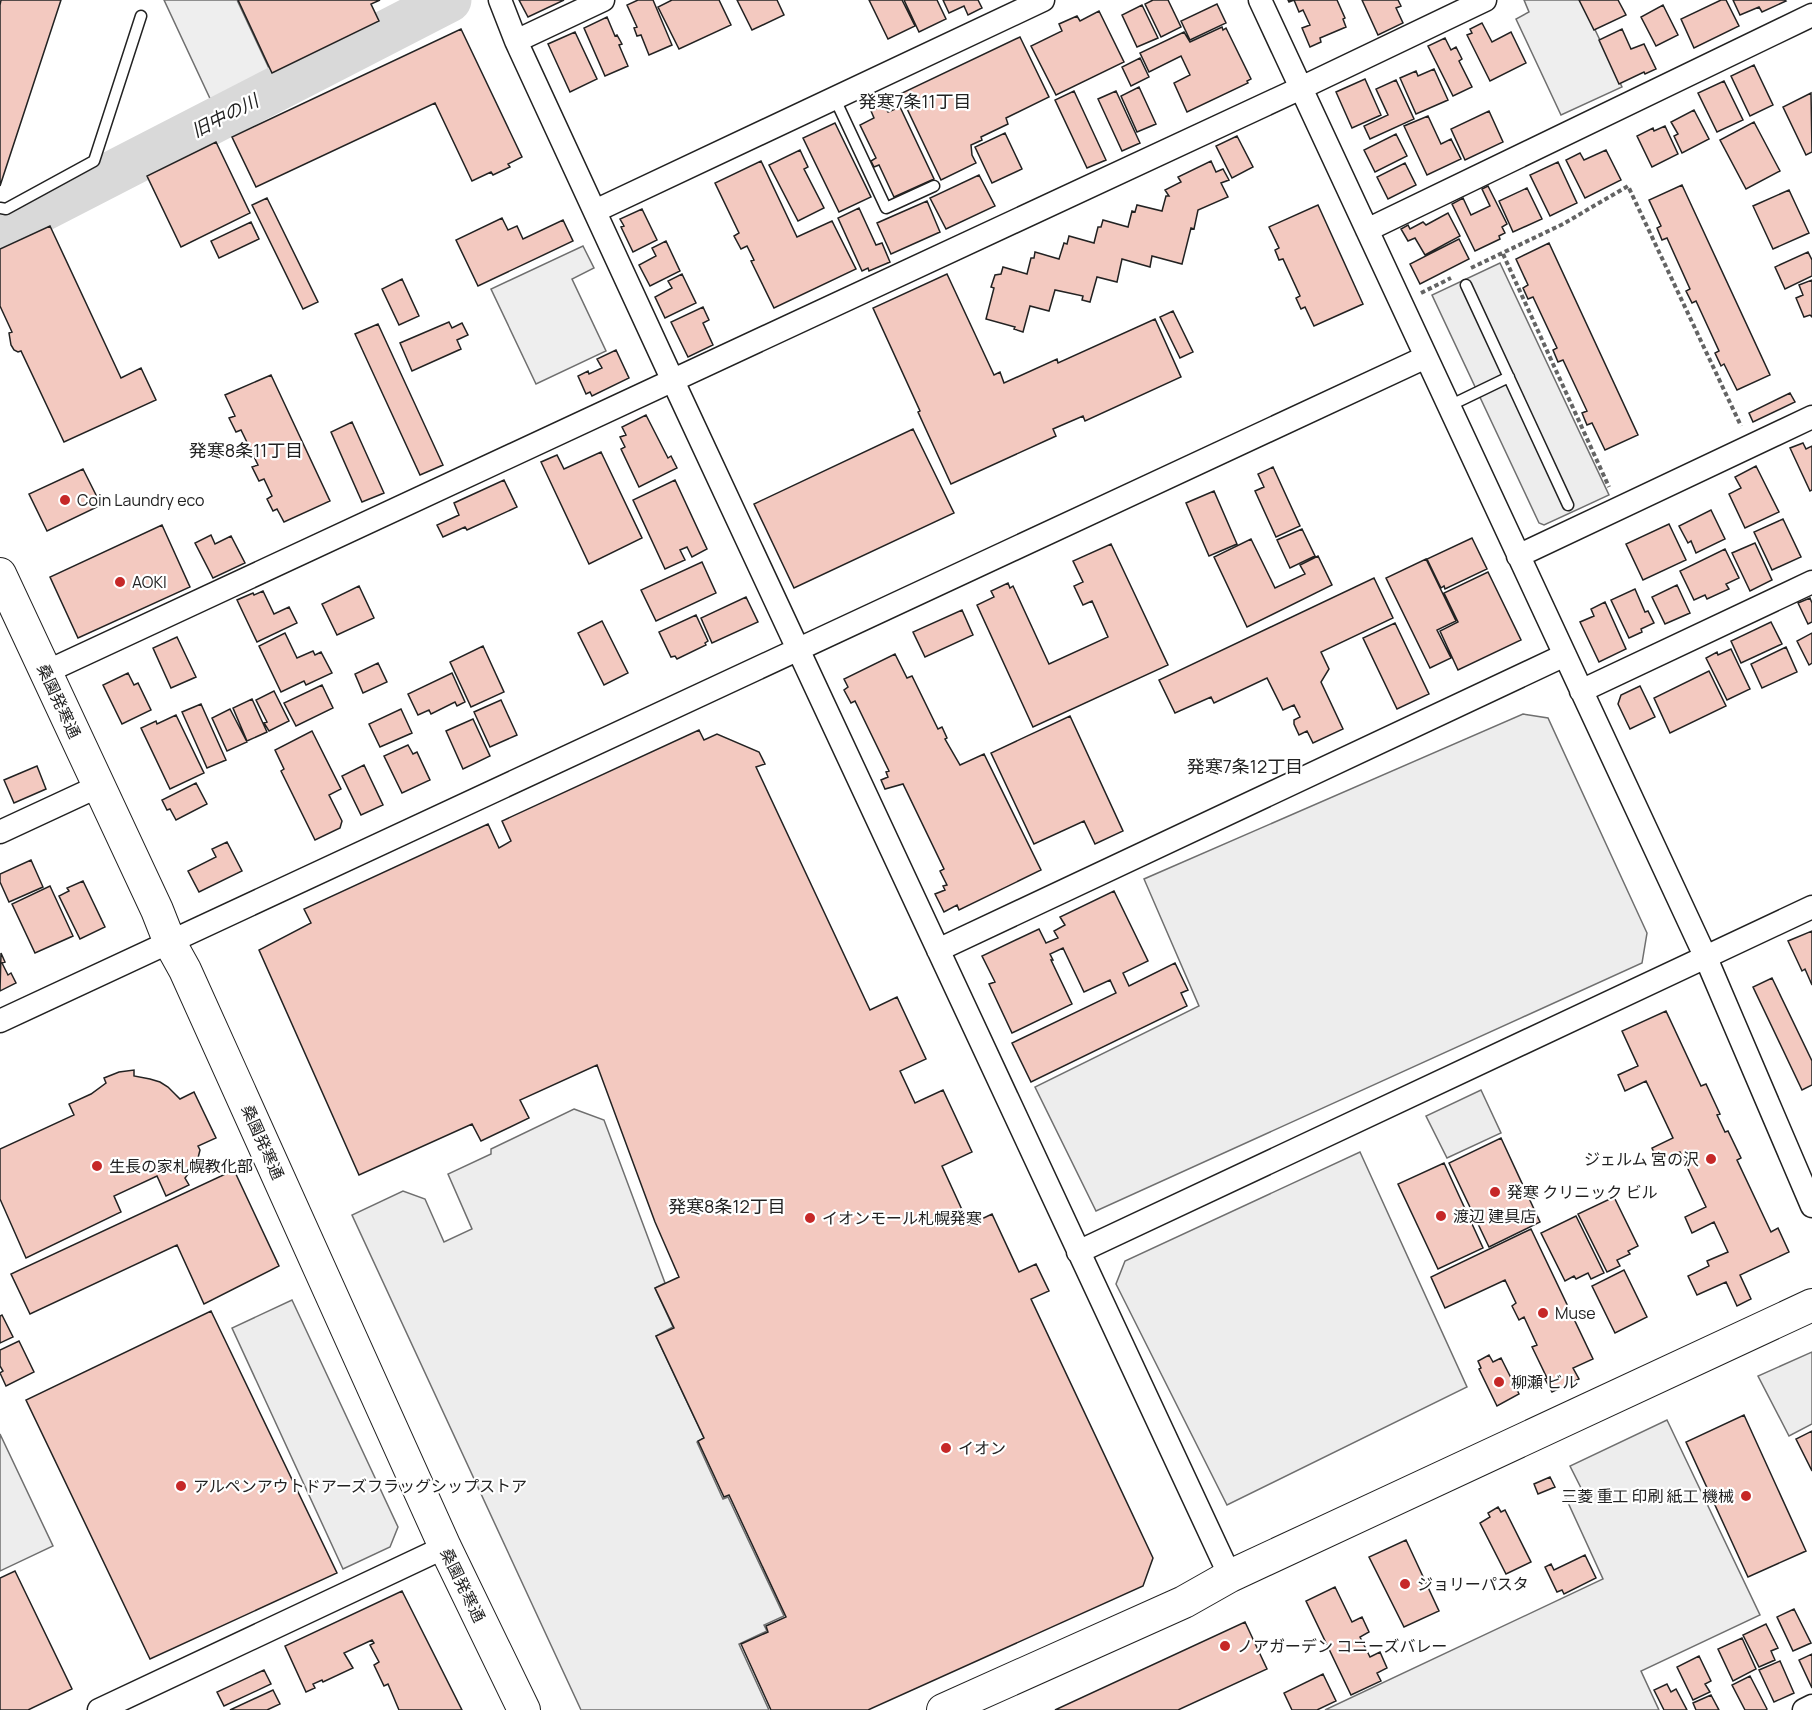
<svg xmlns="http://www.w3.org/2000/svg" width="1812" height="1710" font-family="Manrope,'Noto Sans JP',sans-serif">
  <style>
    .green { fill: #eee; stroke: #6f6f6f; stroke-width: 1.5 }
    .parking { fill: #ededed; stroke: #6f6f6f; stroke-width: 1.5 }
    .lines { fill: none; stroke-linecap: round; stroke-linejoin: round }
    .river { stroke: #d9d9d9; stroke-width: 45 }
    .building { fill: #f3c9c0; stroke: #222; stroke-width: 1.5 }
    .lane-casing { stroke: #222; stroke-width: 13 }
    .street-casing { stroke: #222; stroke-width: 25 }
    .secondary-casing { stroke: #222; stroke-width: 34 }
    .path { stroke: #646464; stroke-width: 4; stroke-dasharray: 4.5 3; stroke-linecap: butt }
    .lane { stroke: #fff; stroke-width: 10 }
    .street { stroke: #fff; stroke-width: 22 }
    .secondary { stroke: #fff; stroke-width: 32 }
    .poi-dot { fill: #c62828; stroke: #fff; stroke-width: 2 }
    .labels { text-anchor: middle; stroke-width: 4.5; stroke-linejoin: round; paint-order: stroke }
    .poi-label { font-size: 16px; fill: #222; stroke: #fff; text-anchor: start }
    .street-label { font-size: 16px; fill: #222; stroke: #fff }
    .neighbourhood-label { font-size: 18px; fill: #222; stroke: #fff }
    .water-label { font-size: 18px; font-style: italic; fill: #222; stroke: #fff }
  </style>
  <rect width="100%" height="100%" fill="#fff"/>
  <path class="green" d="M164 0H237L274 79 214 107Z
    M1524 0H1581L1622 87 1561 115 1516 19 1529 12Z
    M583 246 594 268 572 279 606 351 536 384 491 289Z"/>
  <path class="parking" d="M1500 263 1609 495 1544 525 1539 523 1432 295Z
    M1523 714 1548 718 1647 933 1642 963 1096 1211 1035 1087 1199 1006 1144 879Z
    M1481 1090 1501 1133 1447 1158 1426 1116Z
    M574 1109 604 1120 665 1283 655 1288 673 1327 656 1336 704 1438 697 1442 723 1499 728 1497 784 1616 764 1625 767 1631 739 1644 769 1710H581L352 1215 403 1191 425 1199 444 1242 472 1229 448 1174 491 1154V1149Z
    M1360 1152 1467 1387 1227 1505 1116 1284 1125 1261Z
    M292 1300 398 1527 390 1547 343 1569 232 1328Z
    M1812 1352V1424L1789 1436 1758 1376Z
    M1667 1420 1760 1615 1641 1671 1659 1710H1325L1603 1579 1565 1496 1581 1488 1570 1466Z
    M0 1434 53 1546 0 1571Z"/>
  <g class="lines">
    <path class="river" d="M0 231 449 0"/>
  </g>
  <path class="building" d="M1 0H61L0 186V5Z
    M238 0H380L371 4 379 21 272 73Z
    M519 0H564L528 17Z
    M638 0H653L672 45 649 55 641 35 637 36 634 28 637 27 627 5Z
    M672 0H719L731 25 679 49 658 7Z
    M737 0H777L784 15 752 30Z
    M869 0H902L915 26 888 39Z
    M904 0H937L946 19 919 32Z
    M943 0H978L982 8 968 15 964 6 949 13Z
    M1153 0H1168L1181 27 1161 37 1145 4Z
    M1288 0H1337L1345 18 1343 19 1346 27 1320 38 1321 42 1310 47 1302 28 1310 25 1303 10 1299 12 1294 0 1289 2Z
    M1362 0H1398L1401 6 1396 8 1403 23 1378 35Z
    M1579 0H1618L1626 15 1594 30Z
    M1721 0H1726L1739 26 1694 48 1681 19Z
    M1733 0H1785L1786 1 1762 12 1759 7 1740 15Z
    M1217 4 1226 23 1190 40 1181 21Z
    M1142 5 1158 38 1137 47 1122 15Z
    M1663 5 1678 35 1656 46 1641 17Z
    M1099 11 1124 62 1056 95 1031 46 1062 31 1059 24 1077 16 1080 21Z
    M607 17 615 36 617 35 622 44 619 45 628 66 605 76 584 28Z
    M1482 23 1492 42 1511 32 1526 63 1490 81 1467 35 1472 33 1470 29Z
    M1222 27 1223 30 1226 28 1251 79 1247 81 1248 83 1187 112 1174 83 1190 75 1181 56 1149 72 1140 53 1184 32 1190 42Z
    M461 29 522 157 508 164 510 167 493 175 491 172 472 181 435 103 256 187 232 137Z
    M1622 29 1631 49 1644 44 1656 69 1645 74 1644 72 1619 84 1599 40Z
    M575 32 597 79 570 92 548 44Z
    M1020 37 1049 97 1006 118 1008 124 981 137 982 140 971 145 972 155 976 163 941 180 900 94Z
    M1445 38 1451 50 1456 47 1462 59 1459 61 1472 87 1453 96 1428 46Z
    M1140 58 1149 77 1131 86 1122 67Z
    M1754 65 1773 105 1750 116 1731 76Z
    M1434 69 1448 100 1416 114 1400 78 1416 71 1418 76Z
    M1365 79 1381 115 1352 128 1336 92Z
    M1396 80 1414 119 1370 139 1364 126 1388 115 1376 89Z
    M1724 81 1743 120 1717 132 1698 93Z
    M1139 87 1156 124 1137 132 1121 96Z
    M1074 91 1106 160 1087 168 1055 100Z
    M1116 91 1140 143 1122 151 1098 99Z
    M1811 93 1812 152 1806 155 1783 107Z
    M884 105 888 112 900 107 934 179 894 197 879 165 874 167 871 161 876 158 860 125 874 118 871 111Z
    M1694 110 1709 139 1682 153 1674 136 1678 134 1671 122Z
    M1489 111 1503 142 1465 160 1451 129Z
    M1428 116 1441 144 1451 139 1461 159 1427 175 1404 126Z
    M1754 122 1780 171 1746 189 1720 140Z
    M835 123 871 197 839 212 803 138Z
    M1665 126 1678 154 1652 167 1637 136 1653 128 1654 131Z
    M1005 133 1022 169 992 183 975 147Z
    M1396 134 1407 156 1375 172 1364 150Z
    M1237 136 1253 167 1232 178 1216 146Z
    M216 142 250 213 181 247 147 176Z
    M800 150 808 167 804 169 824 208 798 221 769 165Z
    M1606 150 1621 180 1585 198 1566 160 1580 153 1584 160Z
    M761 161 797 237 832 221 856 269 774 308 751 261 754 260 747 246 741 249 734 236 739 233 715 183Z
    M1211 161 1216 172 1223 169 1229 180 1221 183 1228 197 1198 210 1194 229 1191 228 1182 264 1152 256 1150 267 1122 259 1117 282 1097 277 1090 302 1082 300 1083 296 1055 290 1049 311 1030 306 1023 332 1014 329 1015 327 986 319 994 288 991 287 995 275 1001 274 1003 267 1027 274 1031 258H1034L1035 252 1059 259 1064 243 1067 244 1069 236 1094 243 1098 227H1101L1103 220 1128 227 1132 211 1135 212 1137 205 1162 211 1166 196H1169L1165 190 1181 182 1178 177Z
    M1558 162 1577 203 1550 216 1530 175Z
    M1405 163 1416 185 1388 199 1377 177Z
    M979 175 995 206 946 229 930 198Z
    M1682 185 1770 375 1737 390 1724 364 1721 366 1715 353 1719 351 1696 301 1692 303 1686 291 1690 289 1667 238 1662 240 1657 228 1661 226 1649 200Z
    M1488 186 1507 224 1502 227 1505 233 1499 236 1500 239 1475 251 1452 204 1463 198 1471 215 1490 206 1482 189Z
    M1527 188 1542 219 1513 232 1499 201Z
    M1789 190 1809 233 1773 249 1753 206Z
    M267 198 318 302 303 309 252 205Z
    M927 201 940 232 891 254 877 223Z
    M1318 205 1363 304 1314 326 1305 307 1301 309 1296 298 1300 296 1283 259 1279 260 1275 250 1279 248 1269 227Z
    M859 208 876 245 882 243 890 262 869 271 868 268 862 271 838 218Z
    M642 209 657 240 633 252 621 227 624 226 620 219Z
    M1448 213 1460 236 1425 255 1415 238 1408 241 1401 229 1408 225 1410 229 1423 222 1426 225Z
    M502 218 508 230 517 226 523 239 563 220 573 241 478 286 456 240Z
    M251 222 259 239 219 258 211 241Z
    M50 226 121 378 141 368 156 400 64 442 21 351 18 352 14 350 11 345 9 333 12 332 0 306V249Z
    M1459 239 1469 259 1420 284 1410 264Z
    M666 241 680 271 650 286 639 265 656 256 652 248Z
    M1549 243 1638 435 1605 450 1592 423 1587 425 1582 413 1587 411 1563 360 1558 362 1553 350 1557 348 1533 297 1528 299 1523 288 1528 285 1516 259Z
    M1808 252 1812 260V276L1785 289 1775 267Z
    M682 274 696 303 665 318 655 297 672 288 668 281Z
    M947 274 994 375 1000 372 1004 383 1057 359 1058 363 1155 319 1181 377 1085 421 1083 416 1053 429 1056 436 951 484 918 412 920 411 873 308Z
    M402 279 419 316 399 325 382 289Z
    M1812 280V317L1810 315 1804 317 1796 298 1803 295 1799 285Z
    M703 307 709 320 703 323 713 345 688 357 671 322Z
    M1173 311 1193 352 1180 358 1160 317Z
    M449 322 452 328 462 323 468 335 457 340 461 349 412 371 400 343Z
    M378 324 443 465 420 475 355 334Z
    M616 350 629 378 592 396 590 392 586 394 578 376 588 371 589 374 602 368 597 359Z
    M271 375 330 501 284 522 277 509 273 511 267 499 272 496 264 479 259 481 252 467 258 465 241 430 236 432 229 418 235 416 225 395Z
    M1790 393 1795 402 1753 422 1749 413Z
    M646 415 668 458 671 456 677 468 639 487 621 449 625 447 620 437 626 435 622 427Z
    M352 422 384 493 362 502 331 432Z
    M913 429 954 513 794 588 754 504Z
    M1803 443 1806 449 1812 446V490L1810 491 1790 448Z
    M601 452 642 538 589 564 541 462 557 455 564 469Z
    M1756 466 1779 512 1745 528 1729 494 1741 488 1735 477Z
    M1273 467 1300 526 1276 537 1255 491 1264 487 1258 474Z
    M83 469 101 505 47 531 29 494Z
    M504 480 517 507 467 530 465 527 443 537 437 525 459 515 454 503Z
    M675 480 707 549 692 557 687 547 680 550 685 560 665 569 633 500Z
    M1214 491 1237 544 1209 556 1186 503Z
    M1711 510 1725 539 1696 553 1691 541 1688 543 1679 526Z
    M1783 519 1801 557 1772 570 1754 532Z
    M1669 524 1686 560 1643 580 1626 544Z
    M162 525 190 587 78 638 50 577Z
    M1302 529 1315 556 1290 568 1277 540Z
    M211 535 215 544 231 536 245 563 213 578 195 543Z
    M1472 538 1487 569 1445 589 1444 586 1441 588 1427 559Z
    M1251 539 1275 588 1305 574 1300 565 1318 556 1332 585 1247 627 1214 557Z
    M1755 543 1772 580 1750 591 1732 553Z
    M1111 544 1168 665 1033 727 977 605 994 597 991 591 1008 583 1010 588 1013 586 1049 664 1108 637 1092 601 1083 605 1074 586 1083 582 1073 561Z
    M1725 549 1739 578 1726 584 1729 589 1707 599 1705 595 1694 600 1680 571Z
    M1426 559 1456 621 1437 630 1451 658 1430 668 1386 578Z
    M702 562 716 593 656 621 641 590Z
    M1488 572 1521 640 1458 670 1440 631 1458 622 1444 593Z
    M1374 578 1393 618 1321 652 1329 669 1321 682 1343 729 1313 743 1307 731 1299 735 1294 724V720L1300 717 1294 705 1283 710 1267 678 1214 703 1211 697 1175 713 1159 680Z
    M1677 585 1690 613 1665 624 1652 597Z
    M359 586 374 618 337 635 322 604Z
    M1635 589 1645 612 1648 611 1654 623 1641 629 1642 632 1629 638 1611 600Z
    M263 591 274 614 289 607 297 623 257 642 237 600 253 593 254 595Z
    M746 597 758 622 712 643 701 618Z
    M1810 598 1812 603V622L1808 624 1798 603Z
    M1605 602 1626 649 1599 662 1580 622 1594 616 1591 609Z
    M962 610 973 635 925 657 913 632Z
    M696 615 708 641 705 643 706 645 677 659 675 656 671 657 659 632Z
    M602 621 628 673 604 685 578 633Z
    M1771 622 1782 644 1741 663 1731 641Z
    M1395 623 1429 694 1397 709 1363 638Z
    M285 633 297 658 313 651 315 655 321 652 332 673 306 685 304 681 281 692 259 646Z
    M1812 633V663L1809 665 1797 641Z
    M177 637 196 677 171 688 153 648Z
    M483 646 504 692 471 707 450 662Z
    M1786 647 1797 672 1762 688 1751 664Z
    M1731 649 1750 689 1727 700 1706 658 1717 652 1718 655Z
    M895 654 907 678 912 676 938 729 942 727 947 738 945 739 960 765 984 754 1041 870 959 910 957 905 944 912 935 894 945 890 943 886 947 885 940 871 944 869 903 784 885 789 881 780 888 777 886 772 889 771 855 701 851 703 844 690 848 687 844 679Z
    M378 663 387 682 363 693 355 674Z
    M1709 671 1726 706 1670 733 1654 698Z
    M128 673 134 685 138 683 151 710 122 724 103 685Z
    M452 673 465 702 457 706 455 702 431 714 429 710 418 715 408 694Z
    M322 685 333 708 296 726 284 703Z
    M1640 686 1655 717 1630 729 1618 704 1621 695Z
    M274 691 289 721 269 731 264 723 267 722 256 700Z
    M252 699 267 732 247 741 233 708Z
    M501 700 517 735 490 747 474 712Z
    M201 704 226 760 207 768 182 712Z
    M230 709 247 742 227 751 212 718Z
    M401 709 412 733 380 747 369 724Z
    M176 715 204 773 170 789 141 728 156 721 157 724Z
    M1070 716 1123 831 1095 844 1084 821 1034 844 991 753Z
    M473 719 490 756 463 769 446 731Z
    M699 730 704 740 717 734 759 752 765 764 756 767 870 1010 897 997 926 1059 900 1071 915 1103 943 1090 972 1152 942 1166 969 1225 992 1214 1019 1272 1036 1264 1049 1291 1031 1299 1153 1558 1143 1586 868 1710H771L741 1644 768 1632 766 1626 786 1617 729 1495 724 1497 698 1441 704 1438 656 1336 674 1328 655 1288 679 1277 655 1222 597 1065 520 1100 529 1118 481 1141 472 1124 359 1175 259 950 311 923 304 909 488 824 499 848 511 841 502 821Z
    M312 731 341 789 329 795 342 821 340 828 315 840 281 771 284 769 275 750Z
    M408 745 413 754 417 752 430 780 402 793 384 756Z
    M364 765 383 805 361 815 342 776Z
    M37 766 46 789 14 803 4 780Z
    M196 783 207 804 176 820 170 809 167 810 162 800Z
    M227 842 242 871 199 892 188 871 216 857 212 849Z
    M31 860 43 887 9 902 0 882V874Z
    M83 881 105 927 80 939 59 896 69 891 67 888Z
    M50 886 73 936 35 953 12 904Z
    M1114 891 1148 961 1123 973 1129 986 1175 963 1188 990 1181 993 1187 1006 1031 1082 1012 1043 1116 993 1110 980 1084 992 1063 948 1050 954 1053 960H1051L1072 1004 1012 1033 989 984 995 982 982 956 1039 929 1046 943 1058 938 1054 931 1065 925 1060 917Z
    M1812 931V985L1805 969 1802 971 1788 941Z
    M1 953 5 962 2 963 8 975 11 973 16 983 0 991Z
    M1772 978 1812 1061V1085L1802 1090 1753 987Z
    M1666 1011 1701 1086 1706 1084 1720 1114 1717 1115 1725 1132 1728 1131 1741 1158 1737 1160 1771 1232 1778 1228 1789 1252 1740 1275 1751 1299 1737 1306 1726 1282 1697 1295 1688 1276 1709 1266 1707 1261 1728 1252 1714 1222 1692 1233 1685 1217 1706 1207 1680 1152 1658 1162 1652 1148 1673 1138 1646 1081 1625 1091 1618 1075 1638 1066 1622 1031Z
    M134 1070V1076L150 1079 160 1082 168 1087 180 1099 194 1092 216 1138 198 1146 200 1150 197 1162 185 1178 189 1185 166 1196 157 1176 114 1196 121 1212 26 1258 0 1199V1149L74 1115 69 1104 91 1094 106 1083 104 1078 119 1072Z
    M1501 1138 1540 1222 1489 1247 1449 1163Z
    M1444 1163 1483 1248 1438 1269 1398 1184Z
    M234 1170 279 1266 204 1304 177 1245 30 1314 11 1274Z
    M1614 1197 1638 1246 1628 1251 1630 1254 1617 1260 1620 1266 1607 1272 1578 1214Z
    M1576 1216 1604 1273 1591 1279 1588 1273 1576 1279 1574 1276 1565 1281 1541 1233Z
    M1531 1229 1593 1359 1573 1368 1579 1379 1552 1392 1545 1379 1547 1378 1532 1347 1537 1345 1524 1317 1519 1320 1512 1306 1516 1303 1505 1280 1445 1308 1431 1277Z
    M1624 1270 1647 1317 1615 1333 1592 1286Z
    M211 1311 337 1573 150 1659 26 1400Z
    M2 1315 13 1337 0 1343V1316Z
    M19 1341 34 1372 6 1386 0 1373 3 1371 0 1366V1350Z
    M1489 1355 1493 1362 1501 1358 1519 1394 1497 1406 1479 1369 1481 1368 1478 1361Z
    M1744 1415 1806 1551 1748 1577 1686 1442Z
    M1812 1431V1471L1796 1439Z
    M1550 1477 1555 1487 1538 1494 1534 1484Z
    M1498 1507 1501 1512 1505 1510 1531 1562 1506 1574 1480 1523 1490 1517 1488 1513Z
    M1406 1540 1439 1611 1404 1627 1369 1557Z
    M1585 1555 1596 1578 1564 1594 1562 1590 1557 1592 1545 1567 1551 1564 1554 1570Z
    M15 1571 72 1689 28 1710H0V1578Z
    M1335 1587 1352 1622 1362 1617 1369 1632 1360 1637 1370 1657 1380 1652 1387 1668 1377 1673 1381 1681 1351 1695 1306 1601Z
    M402 1591 462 1710H399L388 1684 384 1686 374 1665 379 1662 370 1645 374 1643 372 1640 344 1653 353 1668 323 1682 322 1680 313 1684 315 1688 306 1692 285 1646Z
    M1794 1609 1811 1643 1793 1651 1777 1617Z
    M1245 1622 1267 1669 1178 1710H1055Z
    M1766 1624 1778 1648 1771 1651 1775 1660 1759 1667 1743 1635Z
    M1742 1638 1756 1669 1733 1681 1718 1649Z
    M1812 1654V1688L1799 1660Z
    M1699 1656 1711 1681 1705 1684 1710 1692 1693 1700 1677 1667Z
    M1780 1661 1794 1693 1774 1702 1759 1670Z
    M264 1670 271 1684 224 1706 217 1692Z
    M1323 1674 1336 1701 1317 1710H1292L1284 1693Z
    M1750 1676 1767 1709 1766 1710H1745L1732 1685Z
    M1667 1684 1671 1692 1676 1689 1687 1710H1664L1654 1690Z
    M273 1690 280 1704 267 1710H230Z
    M1711 1695 1719 1710H1696L1693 1703Z"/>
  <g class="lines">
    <defs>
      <path id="lane" d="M835 99 886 208 934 186
        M0 208 6 209 94 161 141 16
        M1466 285 1568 505
        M1449 406 1509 377"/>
      <path id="street" d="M500 0 516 41 673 381 1230 1576
        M1260 0 1706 958 1812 1206
        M516 41 603 0
        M595 211 1043 0
        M1367 230 1812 15
        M1518 556 1812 417
        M46 672 1301 88 1485 0
        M1581 691 1812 582
        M0 832 99 786
        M938 950 1565 655
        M0 1021 1426 357
        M1078 1252 1812 907
        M99 1710 445 1547
        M1804 1710 1812 1706"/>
      <path id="secondary" d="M0 574 157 910 170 943 185 970 445 1547 524 1710
        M943 1710 1184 1602 1230 1576 1812 1305"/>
    </defs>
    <use href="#lane" class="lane-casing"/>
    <use href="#street" class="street-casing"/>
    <use href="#secondary" class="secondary-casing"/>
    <path class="path" d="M1503 254 1609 487
      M1471 268 1563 224 1628 186 1741 426
      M1421 293 1451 278"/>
    <use href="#lane" class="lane"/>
    <use href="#street" class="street"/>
    <use href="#secondary" class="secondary"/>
  </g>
  <g class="poi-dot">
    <circle cx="65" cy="500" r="6"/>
    <circle cx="120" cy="582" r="6"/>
    <circle cx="1711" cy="1159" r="6"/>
    <circle cx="97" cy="1166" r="6"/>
    <circle cx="1495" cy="1192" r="6"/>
    <circle cx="1441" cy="1216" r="6"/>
    <circle cx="810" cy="1218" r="6"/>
    <circle cx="1543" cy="1313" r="6"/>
    <circle cx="1499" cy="1382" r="6"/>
    <circle cx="946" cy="1448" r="6"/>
    <circle cx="181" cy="1486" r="6"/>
    <circle cx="1746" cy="1496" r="6"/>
    <circle cx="1405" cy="1584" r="6"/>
    <circle cx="1225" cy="1646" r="6"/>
  </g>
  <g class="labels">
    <g class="poi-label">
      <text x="77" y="506">Coin Laundry eco</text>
      <text x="132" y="588">AOKI</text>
      <text x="1699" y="1165" text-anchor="end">ジェルム 宮の沢</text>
      <text x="109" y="1172">生長の家札幌教化部</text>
      <text x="1507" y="1198">発寒 クリニック ビル</text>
      <text x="1453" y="1222">渡辺 建具店</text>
      <text x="822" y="1224">イオンモール札幌発寒</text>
      <text x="1555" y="1319">Muse</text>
      <text x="1511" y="1388">柳瀬 ビル</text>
      <text x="958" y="1454">イオン</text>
      <text x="193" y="1492">アルペンアウトドアーズフラッグシップストア</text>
      <text x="1734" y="1502" text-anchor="end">三菱 重工 印刷 紙工 機械</text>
      <text x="1417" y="1590">ジョリーパスタ</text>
      <text x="1237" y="1652">ノアガーデン コニーズバレー</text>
    </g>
    <g class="street-label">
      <text transform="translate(59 701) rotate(65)" y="6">桑園発寒通</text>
      <text transform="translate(263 1142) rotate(66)" y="6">桑園発寒通</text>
      <text transform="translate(463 1585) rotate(64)" y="6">桑園発寒通</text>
    </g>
    <g class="neighbourhood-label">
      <text x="915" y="108">発寒7条11丁目</text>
      <text x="246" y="457">発寒8条11丁目</text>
      <text x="1245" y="773">発寒7条12丁目</text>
      <text x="727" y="1213">発寒8条12丁目</text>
    </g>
    <g class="water-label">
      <text transform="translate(225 116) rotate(-27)" y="6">旧中の川</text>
    </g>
  </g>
</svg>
